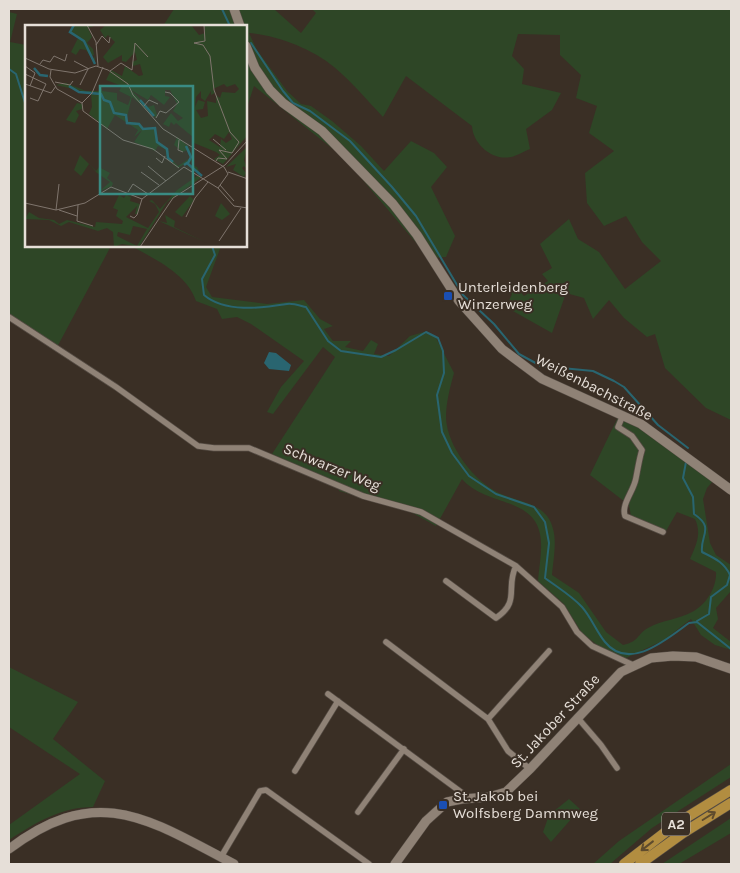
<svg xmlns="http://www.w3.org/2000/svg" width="740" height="873" font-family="Karla,sans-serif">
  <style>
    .green { fill: #2e4626 }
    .water { fill: #296570 }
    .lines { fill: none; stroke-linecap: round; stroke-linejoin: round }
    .stream { stroke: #296570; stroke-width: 2 }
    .street-casing { stroke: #544b43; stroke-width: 7 }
    .secondary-casing { stroke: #544b43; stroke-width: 10 }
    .highway-casing { stroke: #544b43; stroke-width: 11 }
    .street { stroke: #8f8276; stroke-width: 5.5 }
    .secondary { stroke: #8f8276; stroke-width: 9 }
    .highway { stroke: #b28d40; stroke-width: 10 }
    .oneway { stroke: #5e4b2d }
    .transit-dot { fill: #1a4fb4; stroke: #3a2f25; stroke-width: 2 }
    .labels { text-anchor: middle; stroke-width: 4; stroke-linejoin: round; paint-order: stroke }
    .shield { fill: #3a2f25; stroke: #b2aaa2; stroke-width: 1 }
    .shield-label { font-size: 14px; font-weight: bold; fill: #e6dfd8 }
    .poi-label { font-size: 15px; fill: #e6dfd8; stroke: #3a2f25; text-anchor: start }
    .street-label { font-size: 15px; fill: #e6dfd8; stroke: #3a2f25 }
    .inset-river { fill: none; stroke: #296570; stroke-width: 2.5 }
    .inset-road { fill: none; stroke: #7f756d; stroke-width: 1 }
    .view { fill: #3a8b83; fill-opacity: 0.15; stroke: #3a8b83; stroke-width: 2.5 }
    .inset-edge { fill: none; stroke: #e6dfd8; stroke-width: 2.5 }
  </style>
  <rect width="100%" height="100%" fill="#3a2f25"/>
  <path class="green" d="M174 9H274L301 33 316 13 312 9H731V420L706 408 665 368 655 334 647 337 624 318 609 300 593 319 584 298 566 293 552 333 506 307 512 294 499 289 513 284 524 296 548 281 542 274 552 268 540 244 569 219 578 239 599 252 625 289 661 261 642 242 626 216 604 226 587 203 585 173 614 151 589 133 597 106 576 98 581 75 560 55V35L518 34 512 56 524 69 522 84 561 93 552 110 526 129 530 149C524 151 517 156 511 157 492 161 473 144 472 126L406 76 383 117C367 100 352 82 334 67 313 49 276 35 249 33L257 50 287 91 301 104 311 106 332 121 361 146 384 171 411 141 434 153 447 167 431 187 455 236 446 257 429 258 344 158 254 86 246 110V26H163Z
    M9 12 17 14 10 42 26 45V246H111L55 351 9 319Z
    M131 246H221L206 287 212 297 267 304 304 300 320 319 333 326 324 329 333 341H351L345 347 363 351 371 340 378 344 374 354 389 356 410 336 424 332 436 338 454 373C450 388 446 402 446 418 447 446 474 481 499 493 517 502 547 502 553 529 557 542 553 562 552 575L579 593 606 632 623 645C640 641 636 635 648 628 662 620 680 619 692 612 706 605 717 587 716 572L690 559C696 545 702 534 695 519L677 512 666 531 631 516 629 505 590 475 619 415 646 429 714 480 707 488 703 499 710 543 716 555 731 565V591L716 608 718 619 713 628 731 642V650L715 645 701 635 691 619 664 640 626 658 605 651 582 633 564 604 538 581C539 567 543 548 540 534 533 497 485 506 462 479L436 526 409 511 339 491V483L272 454 335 357 323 347 273 414 267 412 281 387 304 361 251 324 237 317 222 319 217 309 196 301C187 274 155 259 131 246Z
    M9 667 78 702 53 739 105 781 93 807C61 807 35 823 9 840V825L80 774 9 727Z
    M731 764V777L652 828 610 864H593L619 841Z
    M569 799 580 809 551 842 543 832 549 815Z
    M731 818V833L679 864H662Z"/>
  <path class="water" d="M269 352 276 353 291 365 289 371 269 369 264 363Z"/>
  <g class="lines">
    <path class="stream" d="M222 9 230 26
      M251 43 283 91 293 103 310 111 350 141 392 187 416 216 463 295 494 324 519 354 541 366 593 371 614 381 624 387 658 425 688 448
      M9 69 16 74 26 106
      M212 246 215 255 202 279 204 295C225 313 261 308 287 304 293 303 301 306 306 307L328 341 341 351 381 357 396 350 426 332 438 338 443 351 444 373 437 395 442 432 452 453 469 476 496 494 534 507 545 522 549 543 545 578C557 587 572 596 582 607 591 617 596 631 605 642 629 672 667 639 689 623L697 622 731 649
      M686 462 683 478 693 497 694 514C715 528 700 535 702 552 714 558 724 562 730 575L727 585 711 597 709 614 697 621"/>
    <defs>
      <path id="street" d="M9 317 116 387 198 446 214 448H249L363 496 421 512 516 566 562 607 577 632 592 646 633 665
        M623 415 618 427 632 436 642 450C639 460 638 468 636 478 634 491 621 504 625 516L663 532
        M446 581 496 618C521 601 505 588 516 566
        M386 642 488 719 508 751 530 769
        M328 694 469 798
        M577 717 601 745 617 768
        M488 719 549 651
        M295 771 338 701
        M358 812 404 749
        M221 857 260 791 266 790 369 864"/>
      <path id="secondary" d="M234 9 240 26
        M246 46 255 68 270 90 283 103 322 131 393 204 417 235 459 301 502 349 542 379 641 424 731 490
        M9 849C98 782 148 819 234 864
        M395 864 426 821 447 802 462 799 489 797 506 792 530 769 621 672 651 658 673 656 696 657 731 669"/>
      <path id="highway" d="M624 864 676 824 731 790
        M640 864 683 833 731 803"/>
    </defs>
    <use href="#street" class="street-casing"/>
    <use href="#secondary" class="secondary-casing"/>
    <use href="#highway" class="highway-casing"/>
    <use href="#street" class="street"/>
    <use href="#secondary" class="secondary"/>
    <use href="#highway" class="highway"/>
  </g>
  <defs><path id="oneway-shaft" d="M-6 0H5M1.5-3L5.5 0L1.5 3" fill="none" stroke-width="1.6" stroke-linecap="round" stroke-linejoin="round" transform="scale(1.25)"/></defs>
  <g class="oneway">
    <use href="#oneway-shaft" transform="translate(709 816) rotate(-32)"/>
    <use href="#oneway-shaft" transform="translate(647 846) rotate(142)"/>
  </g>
  <g class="transit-dot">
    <rect x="443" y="291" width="10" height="10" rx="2.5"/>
    <rect x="438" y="800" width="10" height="10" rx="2.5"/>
  </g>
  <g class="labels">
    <rect class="shield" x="662" y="812.5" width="28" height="23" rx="4"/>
    <g class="shield-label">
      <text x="676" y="829">A2</text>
    </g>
    <g class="poi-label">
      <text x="458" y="292">Unterleidenberg<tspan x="458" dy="17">Winzerweg</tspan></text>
      <text x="453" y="801">St. Jakob bei<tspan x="453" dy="17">Wolfsberg Dammweg</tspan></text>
    </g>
    <g class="street-label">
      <text transform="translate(594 387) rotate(27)" y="5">Weißenbachstraße</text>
      <text transform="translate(332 467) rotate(22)" y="5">Schwarzer Weg</text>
      <text transform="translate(555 721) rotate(-47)" y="5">St. Jakober Straße</text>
    </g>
  </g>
  <g transform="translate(25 25)">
    <rect width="222" height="222" fill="#3a2f25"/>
    <path d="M47 0H72L63 3 67 12 62 18 68 24 69 30 66 31 68 35 70 31V39L61 25 55 24 51 30 46 27 53 13 44 8ZM81 0H166L174 10 180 8 179 0H222V111L198 139 189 134 195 130 191 127 169 118V113L151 98 149 100 146 97 144 102 138 99 146 88 153 96 158 93 148 86 152 79 145 65H140V71L145 72 139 80 126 70 123 75 106 65 123 82 129 80 132 90 131 93 107 72 101 96 113 98 120 104 130 103 132 115 143 125 144 132 153 141 165 133 162 125 158 127 149 120 152 112 163 121 168 133 164 139 172 142 177 152 161 138 153 143 142 133 140 124 133 121 130 126 109 117 117 105 109 112 113 105 90 90 82 104 64 89 67 82 66 68 31 60 41 58 61 66H75L77 62V66L92 68V75L103 80 106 72 94 66 97 61 81 55 86 45 97 51 100 41 114 51 118 50 115 39 108 41 107 37 112 35 110 27 101 37 97 36V30L83 38 78 32 90 17 83 10 80 13 75 5ZM199 59 202 62 210 59 214 64 210 68 197 67 195 73 191 70V78L182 76 183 91 176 93 171 85 178 84 180 77 173 75 170 82 171 72 176 66V73L180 76 186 66V70L190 68 188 64ZM204 107 207 114 201 118 196 114 195 122 184 115 190 109 199 114ZM52 78 57 79V84L51 86 54 90 50 98 41 95ZM222 122 219 135 222 144 219 141 217 143 221 148 219 152 208 145 211 139 201 142ZM55 130 71 146 74 142 85 148 82 153 88 158 87 161 75 166 85 157 72 148 64 139 56 151 49 145ZM172 151 177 152 142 177 114 222 97 219 89 222 88 207 82 203 73 206 44 197 36 201 24 195 0 194 4 187 14 193 29 195 34 199 42 195 70 202 71 197 97 199 98 196 91 191 93 185 88 183 94 170 99 173 101 170 106 172 105 176 115 179 113 189H110L112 181 101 192 123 203 134 187 130 179 124 176 127 175 135 184 152 165ZM108 201 122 204 112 221 92 211 93 207 105 210ZM165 171 169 175 157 192 150 187ZM196 178 205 189 197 195 190 191ZM140 190 150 196 149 202 182 218 134 196 142 198Z" fill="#2e4626" fill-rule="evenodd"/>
    <path class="inset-river" d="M49 0 45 7 59 16 70 39M9 43 15 50 23 51M44 61 54 67 76 69 79 75 85 77 89 88 101 90 102 98 114 99 118 104 130 103 132 117 142 124 143 133 148 137M115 75 129 91M161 121 166 132 163 138M159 140 162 138 177 151"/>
    <path class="inset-road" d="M62 0 71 17 73 41M179 0 180 16 169 18 178 20 185 31 189 65 205 107 214 117 207 128 194 125 202 134 193 133 191 136M71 20 77 11 84 18 85 12M0 33 24 44 50 48 71 41 83 45 103 59 108 70 138 104 199 142 203 149 193 163M49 36 64 44M15 39 18 35 25 37 29 31 40 36 42 29M0 41 10 48 5 61M26 45 25 52 32 64 57 78M85 46 96 38 107 45 110 18 123 32M0 49 21 59 13 76 5 73M30 57 45 60 48 56M0 59 26 68 31 61M55 60 63 44M57 78 58 86 98 115 128 124 154 143M57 78 67 68 78 42M119 81 124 75 133 79M131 93 135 86 141 88 154 77 145 68 140 67M188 114 201 125M154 115 153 125 158 127M131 133 137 138 140 131M123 141 141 156M116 147 134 160M203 147 223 154M195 160 209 176M103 167 108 159 123 169M0 178 31 185 60 178 86 162 117 174 159 142 193 163 209 181 223 183M53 180 52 196 68 201M31 185 34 159M34 185 52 191M105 191 109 193 112 190 117 174M161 192 170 173 183 157M194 216 216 183M115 222 148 173 200 140 223 115"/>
    <path class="view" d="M75 61H168V169H75Z"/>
    <rect width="222" height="222" class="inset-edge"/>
  </g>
  <rect width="740" height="873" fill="none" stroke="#e6dfd8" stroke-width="20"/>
</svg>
